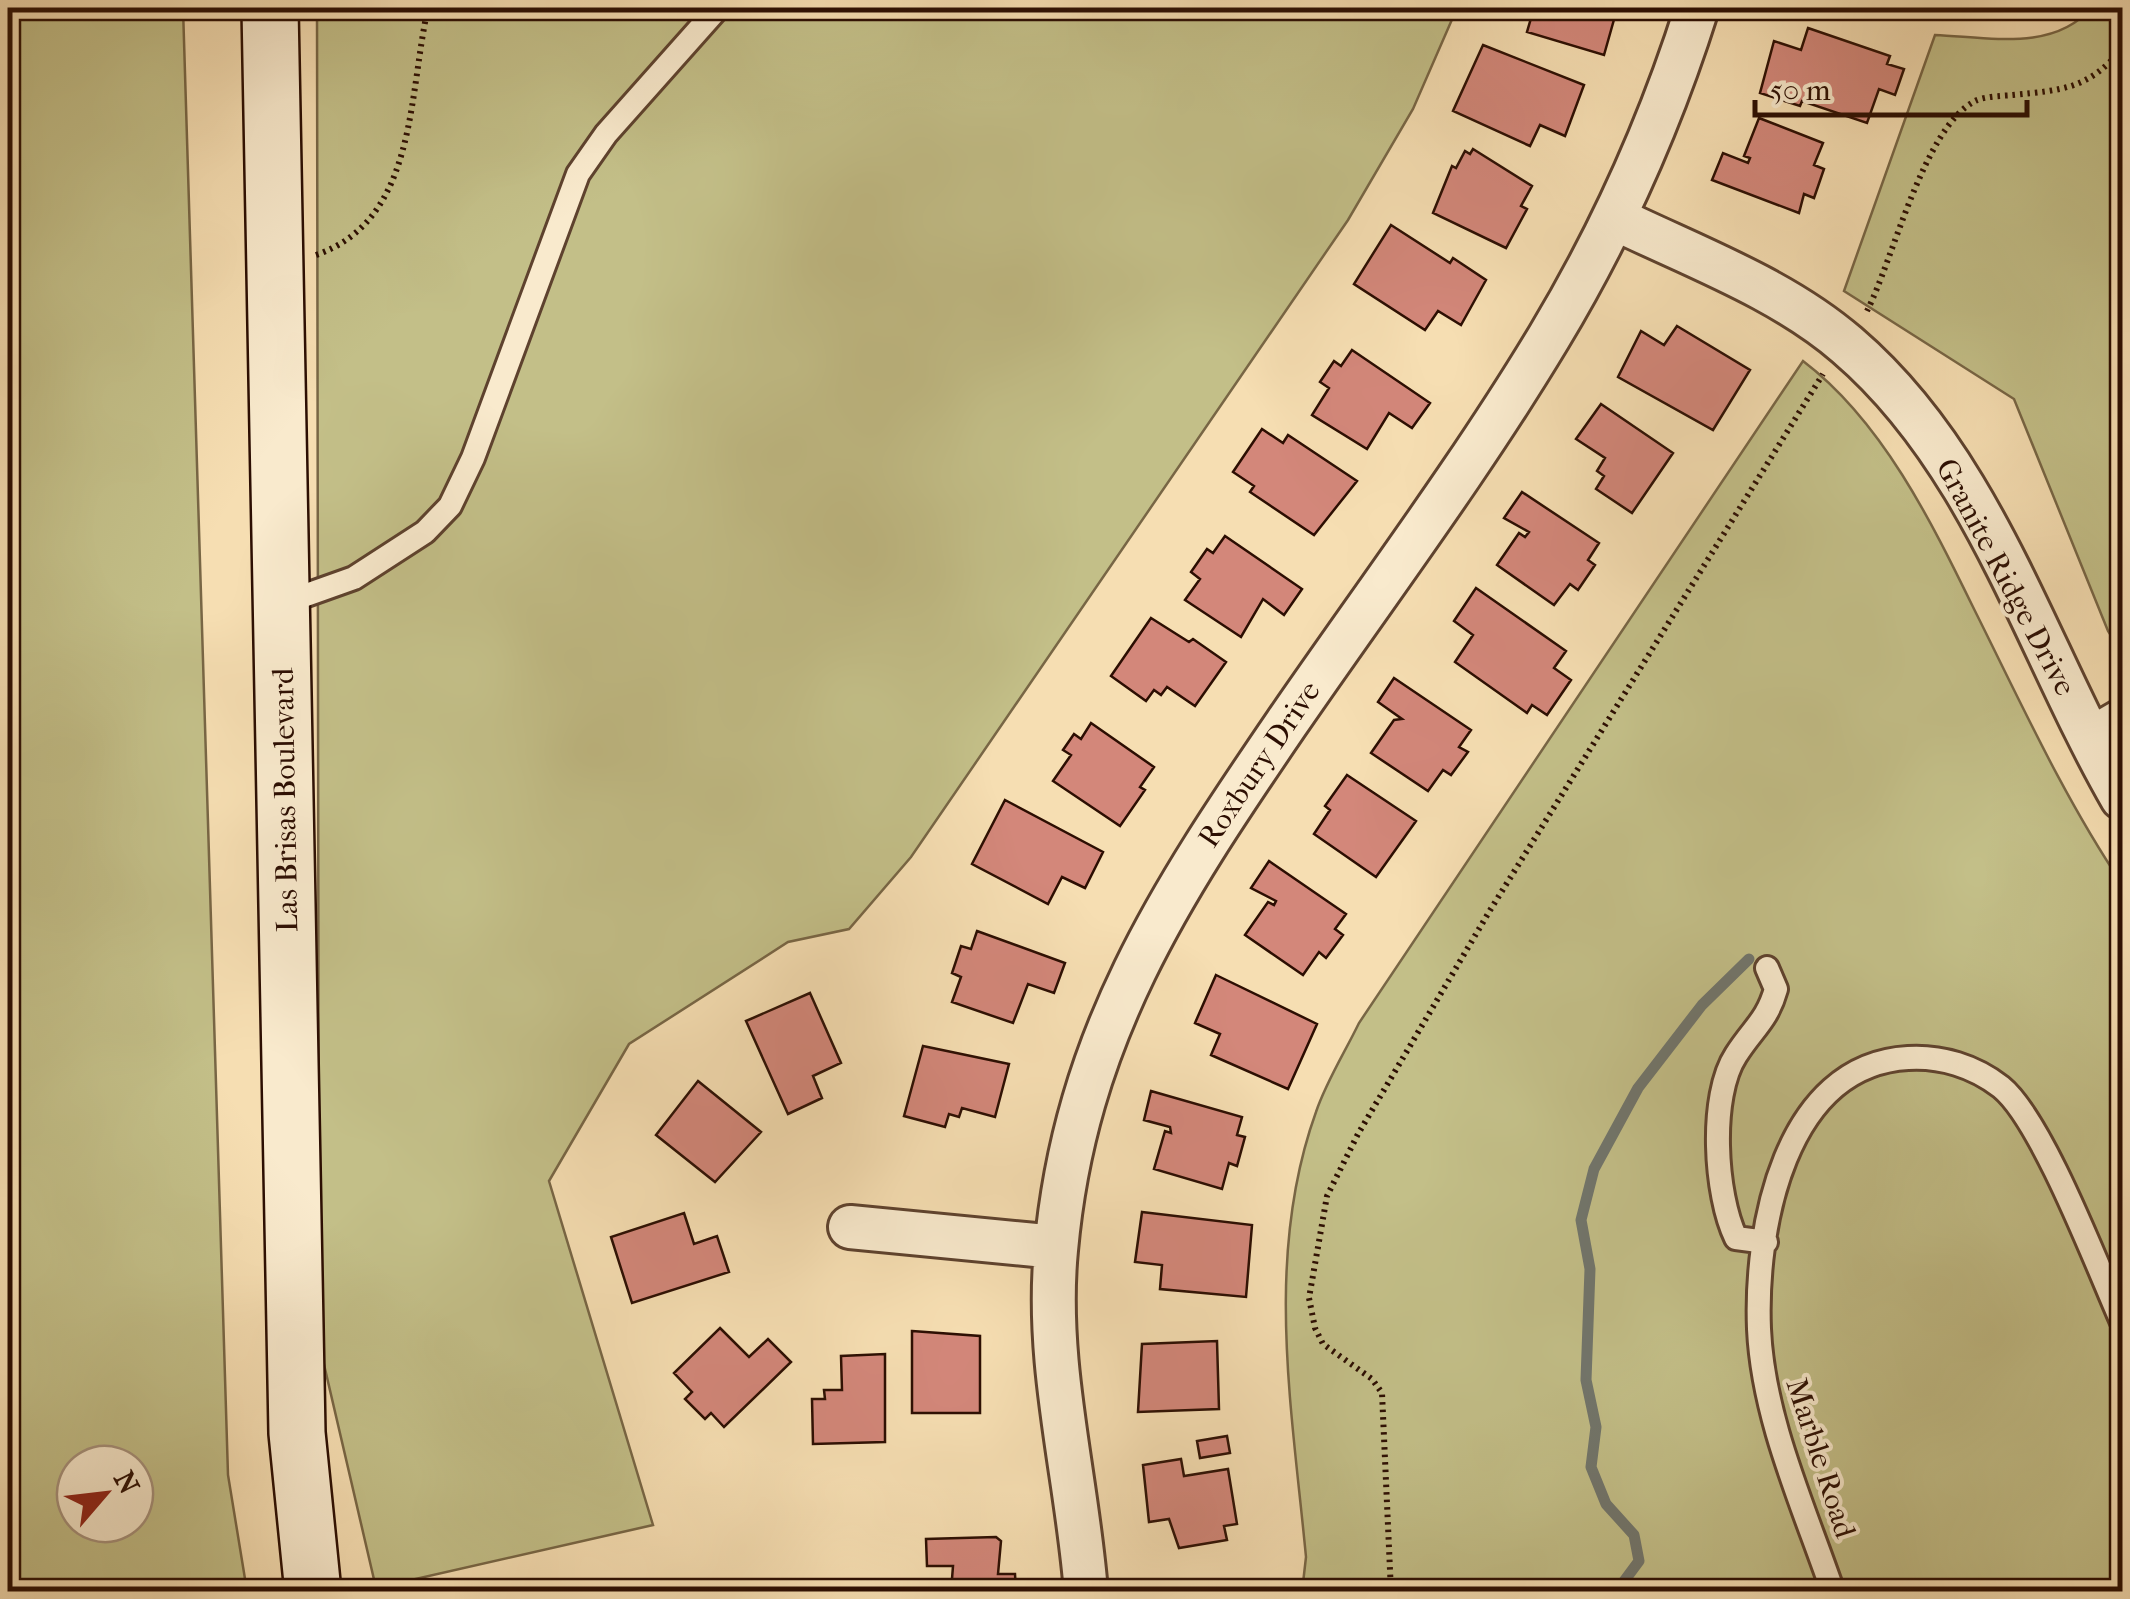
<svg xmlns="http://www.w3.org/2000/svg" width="2130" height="1599" font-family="'IM FELL French Canon',serif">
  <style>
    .green { fill: #c3bf88; stroke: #786645; stroke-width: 2.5; fill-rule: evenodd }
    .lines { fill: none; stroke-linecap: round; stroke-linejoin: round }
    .stream { stroke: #71766d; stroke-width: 11 }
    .building { fill: #d3877a; stroke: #2c0e02; stroke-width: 2.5 }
    .lane-casing { stroke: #5e422e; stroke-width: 28 }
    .street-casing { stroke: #5e422e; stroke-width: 48 }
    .secondary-casing { stroke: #2c0e02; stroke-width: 60 }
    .path { stroke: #2c0e02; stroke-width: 6; stroke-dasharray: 2.5 5; stroke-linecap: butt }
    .lane { stroke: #f9eacd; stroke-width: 22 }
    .street { stroke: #f9eacd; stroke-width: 42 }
    .secondary { stroke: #f9eacd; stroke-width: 55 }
    .labels { text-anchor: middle; stroke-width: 8; stroke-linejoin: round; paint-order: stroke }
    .street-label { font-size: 30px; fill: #2c0e02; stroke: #f9eacd }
  </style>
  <rect width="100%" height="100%" fill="#f6deb2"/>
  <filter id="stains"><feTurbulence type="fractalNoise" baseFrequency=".002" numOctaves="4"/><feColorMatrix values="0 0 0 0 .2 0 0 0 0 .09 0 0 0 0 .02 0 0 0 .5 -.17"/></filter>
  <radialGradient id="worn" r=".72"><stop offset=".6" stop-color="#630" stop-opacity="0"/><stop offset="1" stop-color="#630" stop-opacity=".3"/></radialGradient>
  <path class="green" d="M8 8H183L228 1475 247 1591H8ZM75 1464H135V1524H75Z
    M317 8H1457L1413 109 1348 220 911 857 849 929 788 942 629 1044 549 1181 653 1525 376 1588 319 1343Z
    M2091 8H2122V653L2108 631 2014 399 1844 291 1935 35C1987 37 2054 52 2091 8Z
    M1803 361C1882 421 1931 521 1974 609 2021 703 2064 798 2122 884V1591L1302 1592 1306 1557C1292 1409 1264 1256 1316 1112 1326 1082 1345 1052 1359 1023Z"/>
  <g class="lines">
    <path class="stream" d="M1616 1592 1639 1561 1634 1535 1606 1504 1591 1467 1596 1427 1586 1380 1590 1269 1581 1220 1594 1169 1638 1088 1702 1005 1749 959"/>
  </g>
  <path class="building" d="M1534 8H1612L1610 15 1615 16 1604 55 1527 32Z
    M1808 28 1890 56 1887 64 1904 69 1895 95 1879 89 1867 123 1802 101 1800 106 1760 93 1774 41 1801 50Z
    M1483 45 1584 85 1565 136 1540 125 1530 146 1453 111Z
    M1759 118 1823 143 1814 165 1824 169 1814 198 1804 194 1799 213 1712 180 1723 153 1748 163 1750 158 1744 156Z
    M1473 149 1532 186 1521 206 1527 209 1506 248 1433 213 1452 166 1456 168 1465 151 1470 154Z
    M1391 225 1450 263 1453 258 1486 280 1461 325 1438 311 1425 330 1354 284Z
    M1677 326 1750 370 1713 430 1618 377 1641 331 1664 345Z
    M1352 350 1430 403 1412 428 1389 413 1367 449 1312 415 1329 388 1320 382 1334 361 1341 366Z
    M1601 404 1673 453 1632 513 1596 489 1604 476 1597 471 1605 458 1576 439Z
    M1262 429 1283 443 1288 435 1357 481 1314 535 1250 492 1254 486 1233 472Z
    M1522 492 1599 543 1588 560 1595 565 1578 590 1570 584 1554 605 1497 565 1519 533 1525 537 1529 532 1504 518Z
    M1225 536 1302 589 1284 615 1263 599 1241 637 1185 600 1200 579 1191 572 1207 549 1213 553Z
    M1476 588 1566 651 1554 668 1571 680 1547 715 1532 705 1527 713 1455 662 1473 635 1454 621Z
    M1151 618 1189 642 1193 639 1226 662 1195 706 1167 687 1161 695 1154 690 1146 701 1111 676Z
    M1394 678 1471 730 1459 747 1468 752 1451 775 1443 770 1428 791 1371 753 1394 720 1402 719 1378 702Z
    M1091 723 1154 767 1140 787 1145 790 1120 826 1053 781 1071 755 1063 750 1074 734 1081 739Z
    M1347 775 1416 821 1376 877 1314 834 1330 810 1325 806Z
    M1005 800 1103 852 1085 888 1062 877 1048 904 972 864Z
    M1269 861 1346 914 1335 929 1343 935 1326 958 1319 952 1303 975 1245 935 1268 902 1274 905 1276 901 1251 888Z
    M977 931 1065 963 1054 993 1028 984 1013 1023 952 1002 961 977 952 973 961 946 971 949Z
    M1216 975 1317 1024 1288 1089 1211 1055 1220 1034 1195 1023Z
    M810 993 841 1063 813 1076 822 1098 788 1114 746 1021Z
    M923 1046 1009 1064 995 1117 962 1108 959 1117 949 1114 945 1127 904 1116Z
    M698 1081 761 1132 715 1182 656 1135Z
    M1151 1091 1242 1117 1237 1135 1245 1137 1237 1166 1229 1163 1222 1189 1154 1169 1165 1131 1171 1133 1170 1127 1144 1120Z
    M1142 1212 1252 1225 1246 1297 1160 1289 1162 1265 1135 1262Z
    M684 1213 694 1244 717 1236 729 1272 632 1303 611 1237Z
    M720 1328 749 1357 768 1339 791 1362 724 1427 711 1413 705 1419 685 1399 692 1392 674 1373Z
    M912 1331 980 1336V1413H912Z
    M1217 1341 1219 1409 1138 1412 1142 1344Z
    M885 1354V1442L813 1444 812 1399H825L824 1390H842L841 1356Z
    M1227 1436 1230 1453 1200 1458 1197 1441Z
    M1181 1459 1184 1476 1228 1469 1237 1524 1224 1526 1227 1540 1179 1548 1169 1519 1149 1522 1143 1465Z
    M996 1537 1001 1541 998 1574H1015L1016 1592H951L953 1566H927L926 1539Z"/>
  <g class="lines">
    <defs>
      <path id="lane" d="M281 604 354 578 425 532 450 506 473 458 578 174 606 134 718 8
        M2086 730 2122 709
        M1766 1242 1736 1238C1715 1195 1709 1096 1736 1055 1753 1028 1767 1021 1776 989L1767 968
        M1833 1592C1804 1507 1763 1419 1759 1329 1755 1229 1784 1065 1908 1058 1941 1056 1974 1066 2001 1087 2042 1120 2098 1268 2122 1322"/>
      <path id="street" d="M1614 218C1692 256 1781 288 1847 345 1984 462 2035 647 2122 798
        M850 1227 1056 1247
        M1086 1592C1077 1476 1045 1366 1056 1250 1075 1037 1170 894 1286 724 1374 596 1469 470 1549 337 1611 234 1661 122 1697 8"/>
      <path id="secondary" d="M270 8 297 1433 313 1592"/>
    </defs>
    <use href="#lane" class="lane-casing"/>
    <use href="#street" class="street-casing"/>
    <use href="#secondary" class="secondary-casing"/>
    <path class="path" d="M316 255C417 220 408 96 428 8
      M1867 311C1893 260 1924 127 1975 101 1985 96 2003 96 2013 95 2063 90 2088 89 2122 49
      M1391 1592 1382 1393 1372 1379 1323 1344 1315 1328 1309 1298 1327 1196 1358 1134 1489 912 1823 374"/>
    <use href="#lane" class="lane"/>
    <use href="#street" class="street"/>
    <use href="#secondary" class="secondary"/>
  </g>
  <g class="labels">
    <g class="street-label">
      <text transform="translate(2006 577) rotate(62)" y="10">Granite Ridge Drive</text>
      <text transform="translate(1259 764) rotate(-56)" y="10">Roxbury Drive</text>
      <text transform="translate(285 800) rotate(-91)" y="10">Las Brisas Boulevard</text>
      <text transform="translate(1821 1458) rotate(72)" y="10">Marble Road</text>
    </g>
  </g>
  <rect width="2130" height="1599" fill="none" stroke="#f6deb2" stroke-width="40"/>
  <rect x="10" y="10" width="2110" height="1579" fill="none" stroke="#2c0e02" stroke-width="5"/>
  <rect x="20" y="20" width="2090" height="1559" fill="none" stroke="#2c0e02" stroke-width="2.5"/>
  <g transform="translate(105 1494) rotate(62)"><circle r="48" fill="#f9eacd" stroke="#a7927c" stroke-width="2.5"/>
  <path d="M0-8L18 38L0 25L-18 38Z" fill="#8f2418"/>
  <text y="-15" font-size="28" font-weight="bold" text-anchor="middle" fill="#2c0e02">N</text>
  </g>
  <path d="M1755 100v15h272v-15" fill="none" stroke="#2c0e02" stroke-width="5"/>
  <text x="1770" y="100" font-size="30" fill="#2c0e02" stroke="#f9eacd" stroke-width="8" paint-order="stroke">50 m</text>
  <rect width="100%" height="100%" filter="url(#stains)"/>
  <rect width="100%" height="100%" fill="url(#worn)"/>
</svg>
